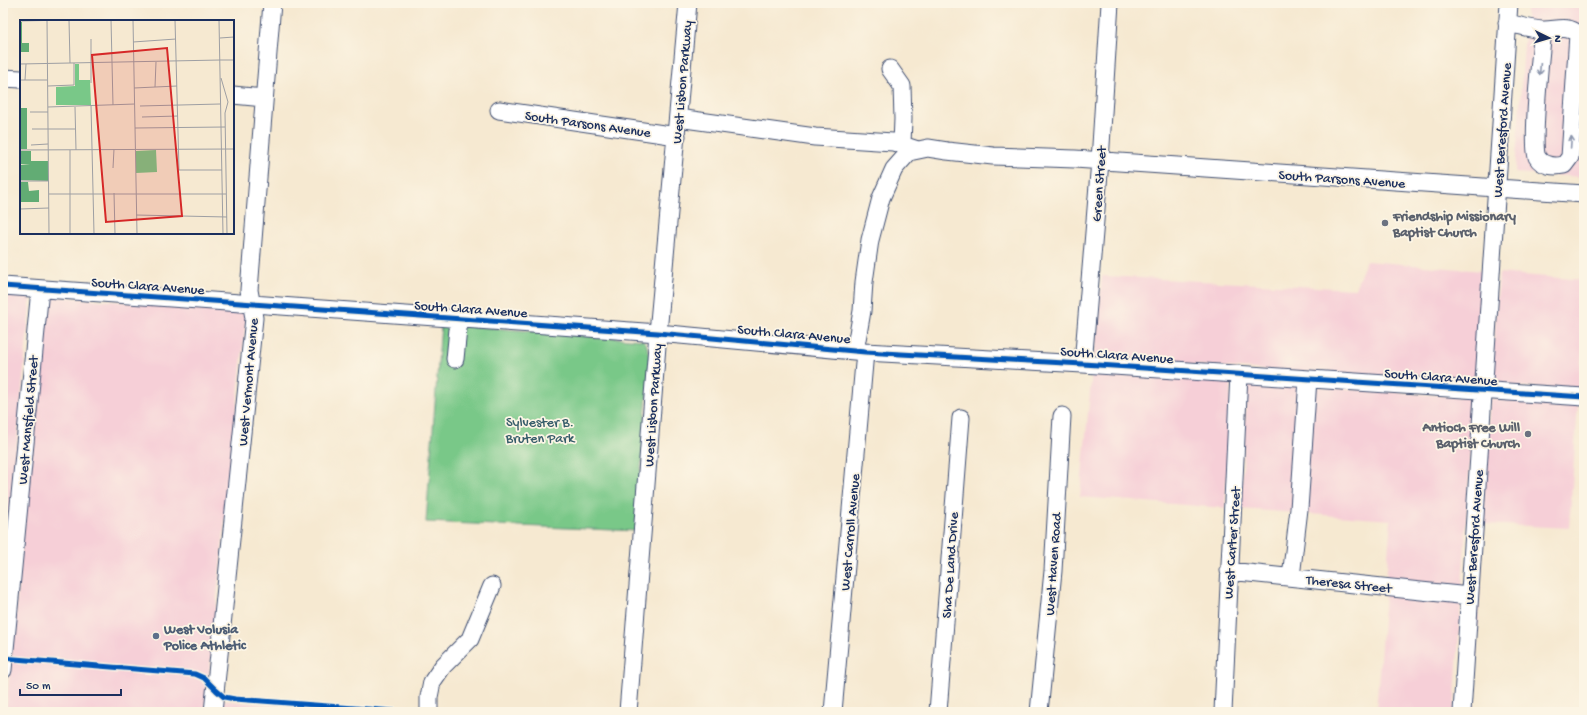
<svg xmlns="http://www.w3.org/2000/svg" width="1587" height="715" font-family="'Gochi Hand',sans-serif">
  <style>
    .built { fill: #f6cfd7 }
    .green { fill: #79c888; stroke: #4a7c73 }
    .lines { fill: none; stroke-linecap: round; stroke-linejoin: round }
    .minor-casing { stroke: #3c4b6f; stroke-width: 19 }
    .minor { stroke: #fff; stroke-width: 17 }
    .cycleway-casing { stroke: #fcf5e5; stroke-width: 8 }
    .cycleway { stroke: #0057b8; stroke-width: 5 }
    .oneway { stroke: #8d97ae }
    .worship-dot { fill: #6b7280; stroke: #fcf5e5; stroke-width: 1.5 }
    .service-dot { fill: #5c6f8a; stroke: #fcf5e5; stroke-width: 1.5 }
    .labels { text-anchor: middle; stroke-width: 3.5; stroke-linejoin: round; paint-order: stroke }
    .street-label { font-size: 14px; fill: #1b2f5e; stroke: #fcf5e5 }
    .worship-label { font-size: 14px; font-weight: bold; fill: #5b616d; stroke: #fcf5e5; text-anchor: start }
    .park-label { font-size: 14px; fill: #375d6b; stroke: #fcf5e5 }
    .service-label { font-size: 14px; font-weight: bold; fill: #4e5e75; stroke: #fcf5e5; text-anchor: start }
    .inset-road { fill: none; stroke: #9e9fa3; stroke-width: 1 }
    .view { fill: #d62828; fill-opacity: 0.15; stroke: #d62828; stroke-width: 2 }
    .inset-edge { fill: none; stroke: #1b2f5e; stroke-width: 2 }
  </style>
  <rect width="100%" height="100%" fill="#fcf5e5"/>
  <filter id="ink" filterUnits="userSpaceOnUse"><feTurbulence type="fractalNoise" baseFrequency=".025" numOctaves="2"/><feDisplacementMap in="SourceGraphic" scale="8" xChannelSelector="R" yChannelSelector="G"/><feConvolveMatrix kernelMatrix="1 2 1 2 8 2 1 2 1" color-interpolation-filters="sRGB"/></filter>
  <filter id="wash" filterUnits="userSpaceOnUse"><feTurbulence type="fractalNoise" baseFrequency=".012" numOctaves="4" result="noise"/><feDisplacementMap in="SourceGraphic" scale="16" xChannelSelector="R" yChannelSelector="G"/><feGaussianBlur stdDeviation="0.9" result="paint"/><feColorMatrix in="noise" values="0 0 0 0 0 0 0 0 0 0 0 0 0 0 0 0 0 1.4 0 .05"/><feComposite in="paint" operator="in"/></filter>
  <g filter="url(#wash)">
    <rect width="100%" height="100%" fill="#f6e9d1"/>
    <path class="built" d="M1527 3H1584V177L1515 173Z
      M1366 261 1483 271 1475 384 1094 358 1102 276 1355 289Z
      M1499 273 1584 280V329L1579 390 1491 385Z
      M3 293 31 295 3 589Z
      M47 296 245 311 246 318 205 712H6Z
      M1092 372 1231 381 1225 508 1080 497Z
      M1247 382 1474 398 1462 588 1386 580 1391 520 1241 509Z
      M1490 399 1578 404 1569 528 1484 524 1473 712H1469Z
      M1385 594 1461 602 1454 712H1376Z
      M222 700 330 712H221Z"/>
    <path class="green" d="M441 324 643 340 646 343 650 357 636 531 426 522Z"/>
  </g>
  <g filter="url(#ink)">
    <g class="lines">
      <defs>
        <path id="minor" d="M1507 23C1519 25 1530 29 1542 30 1555 31 1567 24 1578 34L1570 157 1564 165C1554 167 1542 166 1537 157 1531 148 1541 48 1543 30
          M890 69 902 86 903 119 902 144
          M3 78 21 79
          M233 95 264 98
          M499 110 677 136
          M678 118 815 137 893 142 918 150
          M3 286 658 333 865 352 1083 364 1584 397
          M855 351 862 311 864 282 870 240 881 198 894 169 909 152 928 148 947 151 993 156 1075 159 1584 194
          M455 359 459 319
          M1083 364 1100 161 1110 3
          M1229 571 1469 596
          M1291 577 1299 509 1308 379
          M3 670 40 289
          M213 712 254 318 249 290 272 3
          M429 712V697L432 682 443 666 470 639 492 586
          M628 712 658 333 688 3
          M833 712 865 352
          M938 712 961 418
          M1039 712 1053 571 1062 416
          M1223 712 1239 374
          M1462 712 1509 3"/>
      </defs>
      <use href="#minor" class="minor-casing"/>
      <use href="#minor" class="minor"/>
      <defs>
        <path id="cycleway" d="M3 286 658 333 865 352 1083 364 1584 397
          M3 658 195 674 204 678 216 690 224 697 235 699 407 712"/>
      </defs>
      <use href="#cycleway" class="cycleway-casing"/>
      <use href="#cycleway" class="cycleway"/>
    </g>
    <defs><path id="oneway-shaft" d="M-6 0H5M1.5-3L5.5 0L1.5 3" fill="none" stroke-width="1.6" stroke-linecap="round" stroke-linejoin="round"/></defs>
    <g class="oneway">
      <use href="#oneway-shaft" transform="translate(1540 69) rotate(94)"/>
      <use href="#oneway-shaft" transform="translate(1571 142) rotate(-86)"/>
    </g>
  </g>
  <g class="worship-dot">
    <circle cx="1385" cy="223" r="4"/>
    <circle cx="1528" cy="434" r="4"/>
  </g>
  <circle class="service-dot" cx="156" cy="636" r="4"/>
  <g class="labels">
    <g class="street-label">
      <text transform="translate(681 82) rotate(-85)" y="5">West Lisbon Parkway</text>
      <text transform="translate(588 123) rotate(8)" y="5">South Parsons Avenue</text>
      <text transform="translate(1501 130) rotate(-86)" y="5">West Beresford Avenue</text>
      <text transform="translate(1342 178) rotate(4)" y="5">South Parsons Avenue</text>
      <text transform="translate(1098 184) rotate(-86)" y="5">Green Street</text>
      <text transform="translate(148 285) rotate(4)" y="5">South Clara Avenue</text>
      <text transform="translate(471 308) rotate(4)" y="5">South Clara Avenue</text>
      <text transform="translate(794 333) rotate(5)" y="5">South Clara Avenue</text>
      <text transform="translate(1117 354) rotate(4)" y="5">South Clara Avenue</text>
      <text transform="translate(1441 376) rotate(4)" y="5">South Clara Avenue</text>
      <text transform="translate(247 382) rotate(-85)" y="5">West Vermont Avenue</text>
      <text transform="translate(652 405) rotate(-86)" y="5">West Lisbon Parkway</text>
      <text transform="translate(27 420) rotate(-85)" y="5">West Mansfield Street</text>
      <text transform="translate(849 532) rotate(-85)" y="5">West Carroll Avenue</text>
      <text transform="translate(1473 537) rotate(-86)" y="5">West Beresford Avenue</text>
      <text transform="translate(1231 543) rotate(-86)" y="5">West Carter Street</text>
      <text transform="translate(1052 564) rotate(-86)" y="5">West Haven Road</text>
      <text transform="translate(949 565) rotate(-86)" y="5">Sha De Land Drive</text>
      <text transform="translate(1349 583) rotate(6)" y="5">Theresa Street</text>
    </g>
    <g class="worship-label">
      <text x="1393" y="220">Friendship Missionary<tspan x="1393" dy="16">Baptist Church</tspan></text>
      <text x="1520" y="431" text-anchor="end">Antioch Free Will<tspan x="1520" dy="16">Baptist Church</tspan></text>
    </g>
    <g class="park-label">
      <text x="540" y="426">Sylvester B.<tspan x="540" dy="16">Bruten Park</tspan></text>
    </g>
    <g class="service-label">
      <text x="164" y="633">West Volusia<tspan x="164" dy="16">Police Athletic</tspan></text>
    </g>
  </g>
  <g transform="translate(20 20)">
    <rect width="214" height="214" fill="#f6e9d1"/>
    <path d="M55 44H59V60H70L71 85H36V67L55 66ZM136 130 137 152 116 153V131Z" fill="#79c888"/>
    <path d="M0 2H2V23H9V32H0ZM0 88H7V129H0ZM0 131H11V141H28V161L0 160V145H10L0 144ZM0 162H8L9 171 19 170V182H0Z" fill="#62ac74"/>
    <path class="inset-road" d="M27 0 29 214M49 0 50 43M91 0 93 85M113 0 117 214M155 0 159 150H202M199 0 203 214M0 1 47 0M200 18 214 17M71 19V63M113 22 156 19M200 40H214M0 44 200 40M201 58 208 82 205 93 207 214M0 60H27M5 60 6 44M28 66 54 65V43M135 67 136 42M114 68 157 66M71 85 74 214M120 86 200 84M28 87 115 84M55 87 56 130M10 92H28M122 97 158 96M115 108 205 107M12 109H55M11 125 28 124M0 130 214 129M50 130V214M93 148 94 129M0 161H28M94 173 95 214M29 174H206M0 189 29 188M116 195 207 197"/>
    <path class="view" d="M147 28 162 196 86 202 72 35Z"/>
    <rect width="214" height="214" class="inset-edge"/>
  </g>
  <rect width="1587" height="715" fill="none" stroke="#fcf5e5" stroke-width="16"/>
  <g transform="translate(1549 38) rotate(95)" stroke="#fcf5e5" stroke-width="3" paint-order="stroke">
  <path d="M0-3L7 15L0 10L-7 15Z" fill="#1b2f5e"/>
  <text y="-6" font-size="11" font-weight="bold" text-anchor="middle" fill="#1b2f5e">N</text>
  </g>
  <path d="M20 689v6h101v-6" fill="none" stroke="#1b2f5e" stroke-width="2"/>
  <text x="26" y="689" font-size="12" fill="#1b2f5e" stroke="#fcf5e5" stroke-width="3" paint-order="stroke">50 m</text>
</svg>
